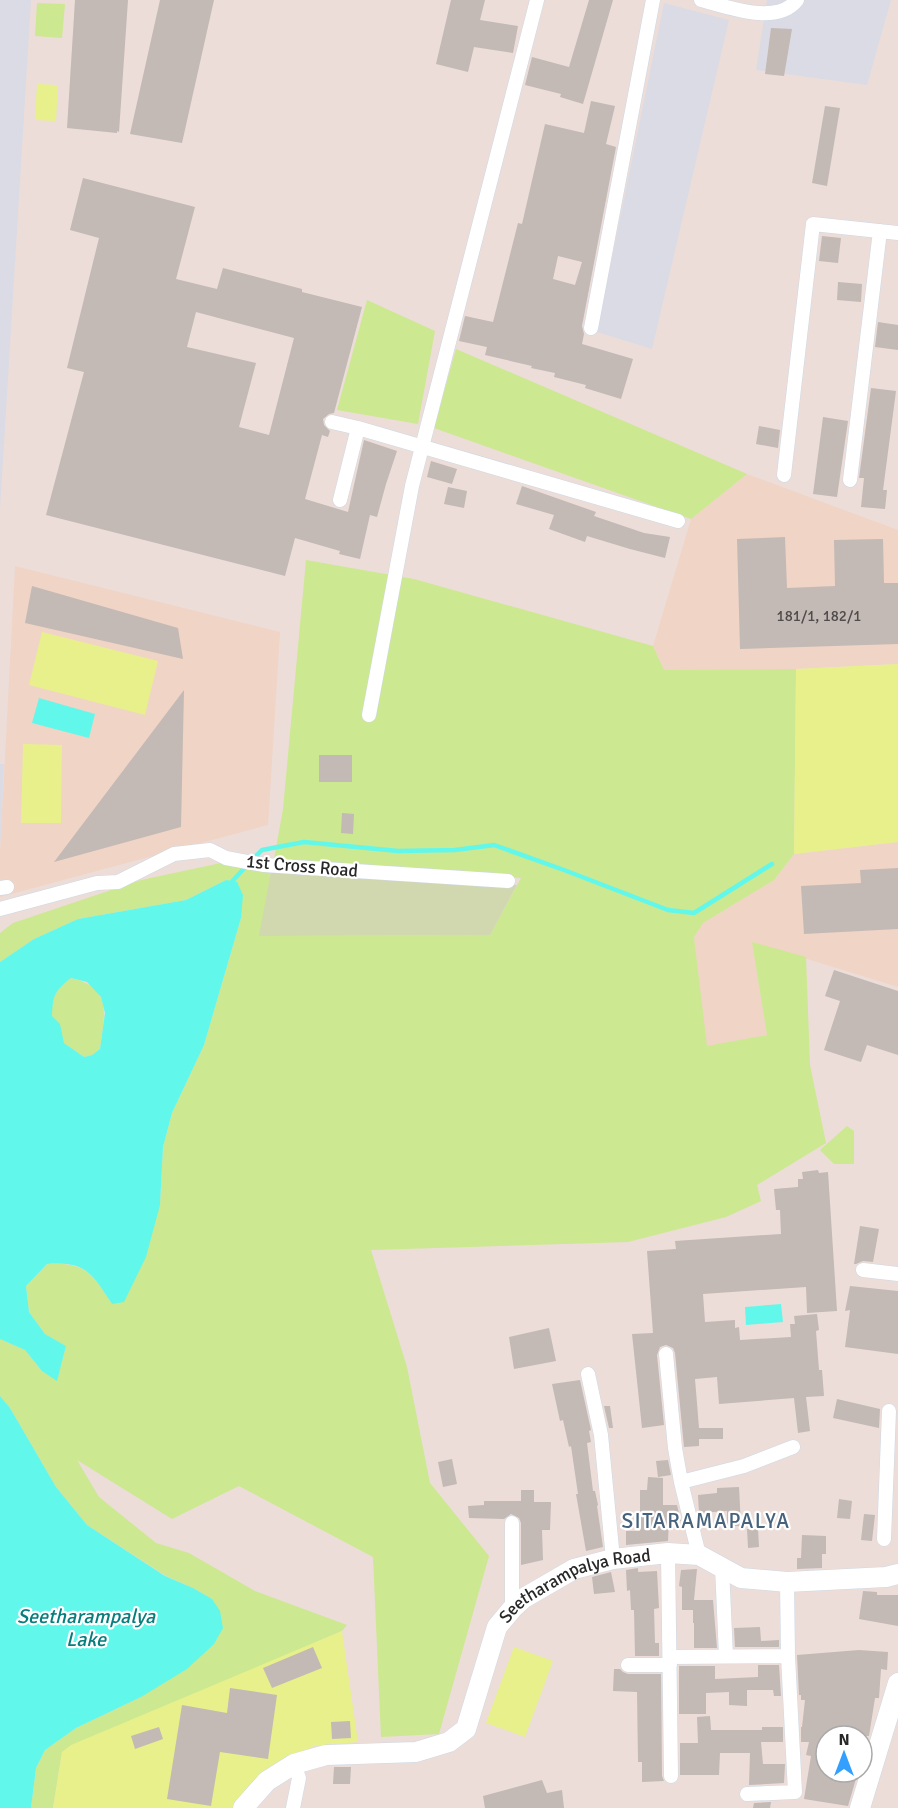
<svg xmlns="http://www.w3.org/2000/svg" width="898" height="1808" font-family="Signika,sans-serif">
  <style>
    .industrial { fill: #dadbe4 }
    .education { fill: #f0d4c6 }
    .green { fill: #cce890 }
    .cemetery { fill: #d1d7ae }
    .pitch { fill: #e8f08b }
    .water { fill: #62f7eb; fill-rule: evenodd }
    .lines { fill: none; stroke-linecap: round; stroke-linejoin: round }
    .stream { stroke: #62f7eb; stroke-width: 4.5 }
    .building { fill: #c3b9b5; fill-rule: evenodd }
    .street-casing { stroke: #ced9e3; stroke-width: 15 }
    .secondary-casing { stroke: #ced9e3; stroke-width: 21 }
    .street { stroke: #fff; stroke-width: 14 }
    .secondary { stroke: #fff; stroke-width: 20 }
    .labels { text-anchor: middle; stroke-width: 4.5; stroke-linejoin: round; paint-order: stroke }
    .number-label { font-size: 15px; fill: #4f4c4b }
    .street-label { font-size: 18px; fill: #282828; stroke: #fff }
    .water-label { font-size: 20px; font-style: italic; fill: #067e7d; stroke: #fff }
    .quarter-label { font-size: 21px; letter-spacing: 1.5px; fill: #46627c; stroke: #fff }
  </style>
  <rect width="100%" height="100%" fill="#ecddd9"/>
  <path class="industrial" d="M0 0H31L0 509Z
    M767 0H891L867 85 756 70Z
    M664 3 729 20 652 349 597 332Z
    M0 764H4L0 853Z"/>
  <path class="education" d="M747 474 898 530V664L796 669 664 670 653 646 691 519Z
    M15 566 280 632 268 825 0 897V853Z
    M898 842V987L752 942 767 1035 706 1047 694 936 703 923 774 880 794 854Z"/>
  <path class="green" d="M37 3 65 4 62 38 35 36Z
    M367 300 435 331 418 424 337 410Z
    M456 349 747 474 691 519 434 428Z
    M306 560 414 579 653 646 664 670 796 669 794 854 774 880 703 923 694 937 707 1046 767 1035 752 942 806 957 810 1065 826 1143 757 1185 761 1201 726 1217 628 1242 371 1250 407 1367 430 1483 489 1556 439 1734 381 1737 373 1557 239 1486 172 1519 77 1460 99 1497 156 1543 189 1553 255 1591 347 1625 342 1631 62 1752 53 1808H31L36 1768 45 1750 76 1728 141 1697 212 1599 193 1588 166 1576 87 1525 56 1487 10 1408 0 1396V1339L25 1350 42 1371 57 1380 66 1346 45 1334 29 1312 26 1286 47 1264C87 1262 92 1274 112 1304L160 1205 163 1147 172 1113 204 1045 241 918 226 880 186 900 78 919 34 939 0 962V933L13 923 141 880 221 863 271 872 260 936 490 935 521 878 274 859 283 809Z
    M71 978C114 988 104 1015 100 1049L92 1055 84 1057 64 1043C61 1033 54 1025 52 1016 49 997 58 989 71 978Z
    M847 1126 854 1131V1164H834L820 1150Z"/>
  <path class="cemetery" d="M271 872 517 885 490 935 259 936Z"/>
  <path class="pitch" d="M37 84 58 85 56 121 35 120Z
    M42 632 158 661 145 715 29 685Z
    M898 664V842L794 854 796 669Z
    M23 744 62 745 61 823H21Z
    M342 1631 358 1742 314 1746 275 1766 232 1808H53L62 1752 71 1745Z
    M514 1647 553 1661 525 1737 486 1723Z"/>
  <path class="water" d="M39 698 95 714 89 738 32 723Z
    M226 880 237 882 243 895 241 918 204 1045 172 1113 163 1147 160 1205 146 1257 124 1302 112 1304C92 1274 87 1261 47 1264L26 1286 29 1312 45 1334 66 1346 57 1381 42 1371 25 1350 0 1339V962L34 939 78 919 186 900ZM71 978 87 982 101 997 105 1013 100 1049 92 1055 84 1057 64 1043 60 1024 52 1016C53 995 54 992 71 978Z
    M781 1304 783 1322 746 1325 745 1307Z
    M0 1396 10 1408 56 1487 87 1525 165 1576 193 1588 212 1599 220 1611 223 1628 214 1644 187 1669 141 1697 76 1728 45 1750 36 1768 31 1808H0Z"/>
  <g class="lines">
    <path class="stream" d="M253 859 262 850 304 842 398 851 455 850 494 845 564 870 668 910 694 913 772 864
      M229 885 247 865"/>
  </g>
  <path class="building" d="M75 0H128L119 132 117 131V133L67 128Z
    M160 0H214L182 143 130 134Z
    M451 0H485L480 20 518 26 513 53 474 47 468 72 436 64Z
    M589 0H613L583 104 560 97 561 94 525 85 532 57 569 67Z
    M771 28 792 29 784 76 765 74Z
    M591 101 615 106 606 144 616 147 582 326 584 334 582 344 633 359 621 399 585 388 586 385 554 377 555 373 531 368 532 366 485 355 487 347 459 341 465 316 493 322 518 223 522 224 545 124 584 133ZM558 256 582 262 575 285 553 279Z
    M825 106 840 108 827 186 812 183Z
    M83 178 195 207 176 279 217 289 223 268 302 289V292L362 307 334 413 329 414 323 419 324 425 330 431 328 437 322 435 305 499 348 512 364 440 397 451 386 484 377 517 370 515 360 559 339 554 340 551 295 538 285 576 46 515 84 372 67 368 99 238 70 230ZM196 312 294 338 269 435 239 427 256 363 187 347Z
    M822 236 841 238 838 263 819 261Z
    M838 282 862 284 861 302 837 300Z
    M878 322 898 325V350L875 347Z
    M871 388 896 391 883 490H887L885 509 861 507 864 478H859Z
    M823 417 848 421 837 497 813 494Z
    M759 426 780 430 778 448 756 444Z
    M431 461 457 469 452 484 427 477Z
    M522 486 596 512 594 516 644 533 670 537 665 558 630 549 587 536 585 542 549 529 554 515 516 504Z
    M448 487 467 491 464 508 444 504Z
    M785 537 787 588 835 586 834 540 883 539 884 583H898V644L740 649 737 539Z
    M32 586 178 628 183 659 25 623Z
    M184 690 181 827 54 862Z
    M319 755H352V782H319Z
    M342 813 354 814 353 834 341 833Z
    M898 868V929L804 934 801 886 861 883 860 870Z
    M834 970 898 991V1055L867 1045 861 1062 824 1050 840 1001 825 996Z
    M818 1170 819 1173 828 1172 837 1311 807 1313 806 1287 703 1294 705 1322 735 1320V1328L739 1327 740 1340 791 1337 790 1324H795L794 1316 817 1314 819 1330 816 1331 819 1370H822L824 1396 806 1397 810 1431 798 1433 794 1398 719 1404 717 1377 695 1379 699 1428H723V1439H699V1446L684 1447 675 1353 673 1348 666 1345 660 1347 657 1355 664 1425 642 1428 632 1334 653 1333 647 1251 676 1249 675 1241 781 1234 780 1210H776L774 1189 798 1187V1179H803L802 1172Z
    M860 1226 879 1229 873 1262 863 1261 856 1264H854Z
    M850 1286 898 1291V1354L845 1347 850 1310 845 1311Z
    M549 1328 556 1361 514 1369 509 1337Z
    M580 1380 591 1430 589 1431 591 1442 587 1443 593 1491H595L598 1505 597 1506 603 1547 586 1551 576 1494H578L571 1446 569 1447 563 1420 560 1421 552 1384Z
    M837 1399 880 1409 879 1428 833 1418Z
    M604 1406H610L613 1428H609Z
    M452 1459 457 1484 443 1487 438 1462Z
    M668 1460 671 1475 658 1477 656 1461Z
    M648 1477 663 1478V1505H677L681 1521H669L668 1541 626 1545V1531H640V1490H647Z
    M739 1487 741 1526H727V1511L699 1513 698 1495 717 1493V1488Z
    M521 1490H534V1502H551L550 1530H542L543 1560 521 1565V1523L519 1518 511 1514 504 1519 469 1518 468 1506 484 1505V1501H521Z
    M839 1499 852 1501 850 1519 837 1518Z
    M864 1514 875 1515 872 1541 861 1540Z
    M747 1529H758L759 1547 748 1548Z
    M802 1535 826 1536V1554H822V1568L797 1569V1558H801Z
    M638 1568V1572L657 1571 659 1608 654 1609 655 1643H659V1656H635L634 1610H631L630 1590 627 1591 626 1570Z
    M697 1569 694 1600H713L717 1648H694V1623H693V1610H682V1587L679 1586 681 1570Z
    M611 1572 615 1592 594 1594 592 1577Z
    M863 1591 877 1592V1595H898V1626L859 1619Z
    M760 1627 761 1641 779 1640V1647H735L734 1628Z
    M313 1647 322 1668 272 1688 263 1668Z
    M859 1650 888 1652 887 1670 881 1669 879 1698H875L869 1736H826V1772H858L848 1806 804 1799 811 1756 806 1755 809 1742H801V1727H802L805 1700H801V1695H799L797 1655Z
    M758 1665H779L781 1696H774L773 1690H747V1706L729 1705V1692L706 1693V1714H679V1666H715V1679L758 1677Z
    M614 1669H620L623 1672 628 1674H661L662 1776 664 1781 642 1782V1762H638L637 1692 613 1691Z
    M230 1688 277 1695 268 1759 220 1752 211 1806 167 1799 182 1705 227 1713Z
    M710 1716 711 1730H762V1727H783V1742H761L763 1764H785L784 1783 749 1785 750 1753H720L719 1775H680V1743H698L697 1717Z
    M350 1721 351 1738 332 1739 331 1722Z
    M159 1727 163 1739 135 1749 131 1736Z
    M334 1767H351L350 1784H333Z
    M542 1780 547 1793 562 1790 564 1808H485L483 1796Z
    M771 1802 770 1808H753L754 1803Z"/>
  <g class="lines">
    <defs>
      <path id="street" d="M701 0C728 7 777 26 797 0
        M591 328 653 0
        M332 422 358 428
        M784 475 813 224 898 233
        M850 480 880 231
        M340 500 358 428 678 521
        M369 715 412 486 537 0
        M0 888 7 887
        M0 909 97 883 118 882 174 854 210 850 226 858 264 865 508 881
        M863 1270 898 1274
        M666 1354 675 1448 681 1482 699 1555
        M588 1374 601 1435 613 1559
        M681 1482 744 1466 793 1447
        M512 1523V1609
        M884 1539 889 1411
        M668 1553 671 1776
        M722 1567 726 1656
        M670 1657 788 1656
        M628 1665H670
        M747 1794 795 1792 788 1656 787 1582
        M293 1808 299 1778 294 1764"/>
      <g id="secondary">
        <path id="s1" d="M243 1808 267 1781 294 1764 326 1755 416 1752 449 1742 466 1729 497 1627 512 1609 524 1598 574 1569 613 1559 668 1553 699 1555 741 1578 787 1582 886 1577 898 1574"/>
        <path d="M860 1808 898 1683"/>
      </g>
    </defs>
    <use href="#street" class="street-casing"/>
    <use href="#secondary" class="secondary-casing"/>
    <use href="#street" class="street"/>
    <use href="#secondary" class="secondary"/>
  </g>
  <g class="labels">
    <g class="number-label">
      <text x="819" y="621">181/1, 182/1</text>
    </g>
    <g class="street-label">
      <text transform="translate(302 866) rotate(5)" y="6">1st Cross Road</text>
      <text dy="6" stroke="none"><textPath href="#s1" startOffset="446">Seetharampalya Road</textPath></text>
    </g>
    <g class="water-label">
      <text x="86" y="1623">Seetharampalya<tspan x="86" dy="23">Lake</tspan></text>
    </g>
    <g class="quarter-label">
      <text x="706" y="1528">SITARAMAPALYA</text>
    </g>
  </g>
  <g transform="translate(844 1754)"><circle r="28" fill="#ffffff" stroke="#a9a9a9" stroke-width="1.5"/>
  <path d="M0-4.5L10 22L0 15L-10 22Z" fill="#33a0ff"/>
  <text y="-9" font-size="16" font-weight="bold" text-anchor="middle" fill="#282828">N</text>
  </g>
</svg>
